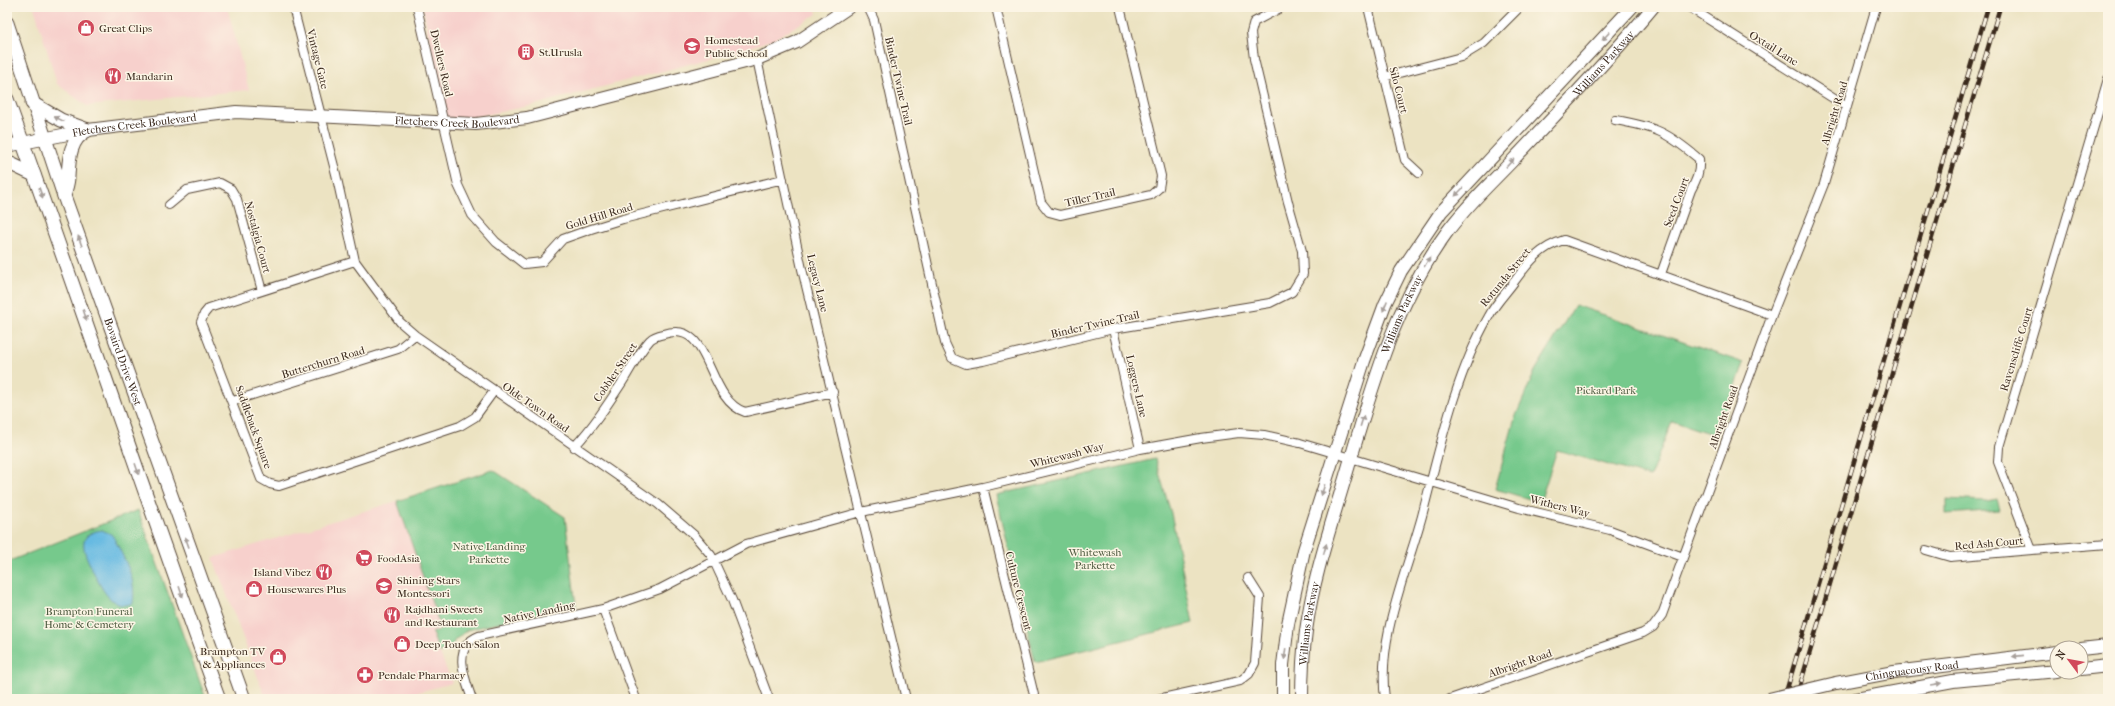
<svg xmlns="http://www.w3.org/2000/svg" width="2115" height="706" font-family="'IM FELL French Canon',serif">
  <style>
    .built { fill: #f7d0cc }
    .green { fill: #76c98c; stroke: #587a55 }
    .water { fill: #66bae2; stroke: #507280 }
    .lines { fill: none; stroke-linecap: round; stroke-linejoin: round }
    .street-casing { stroke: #564637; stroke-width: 10 }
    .secondary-casing { stroke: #564637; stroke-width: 14 }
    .primary-casing { stroke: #564637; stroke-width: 15 }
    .street { stroke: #fff; stroke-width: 8 }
    .secondary { stroke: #fff; stroke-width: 12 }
    .primary { stroke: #fff; stroke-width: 13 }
    .rail-casing { stroke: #3b2a1e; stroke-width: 4.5 }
    .rail { stroke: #fcf5e5; stroke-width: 3; stroke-dasharray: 9; stroke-linecap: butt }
    .secondary-bridge-casing { stroke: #564637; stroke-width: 14; stroke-linecap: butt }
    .secondary-bridge { stroke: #fff; stroke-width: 12 }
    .oneway { fill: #a79f9a }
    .labels { text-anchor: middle; stroke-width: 3; stroke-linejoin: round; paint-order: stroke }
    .poi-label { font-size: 11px; fill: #3b2a1e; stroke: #fcf5e5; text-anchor: start }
    .street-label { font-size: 11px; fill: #3b2a1e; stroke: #fcf5e5 }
    .park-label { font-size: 11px; fill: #4d5a3f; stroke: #fcf5e5 }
  </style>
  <rect width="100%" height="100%" fill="#fcf5e5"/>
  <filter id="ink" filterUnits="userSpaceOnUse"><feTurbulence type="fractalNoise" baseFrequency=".025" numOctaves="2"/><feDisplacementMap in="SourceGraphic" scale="8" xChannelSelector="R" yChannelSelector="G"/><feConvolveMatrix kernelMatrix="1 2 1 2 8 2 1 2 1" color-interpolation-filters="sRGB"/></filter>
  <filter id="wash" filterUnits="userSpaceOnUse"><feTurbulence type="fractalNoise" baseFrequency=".012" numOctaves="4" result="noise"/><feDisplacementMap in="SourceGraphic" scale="16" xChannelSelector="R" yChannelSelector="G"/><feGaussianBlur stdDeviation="0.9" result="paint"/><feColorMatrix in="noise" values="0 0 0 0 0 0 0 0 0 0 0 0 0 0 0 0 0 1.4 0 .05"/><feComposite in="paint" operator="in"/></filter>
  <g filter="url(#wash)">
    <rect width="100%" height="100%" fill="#ece3c2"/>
    <path class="built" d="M34 7H227L249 90 87 106 57 84Z
      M423 7H815L817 14 774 39 735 52 534 105 445 123Z
      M397 501 441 629 432 633 452 683 393 699H266L213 558Z"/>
    <path class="green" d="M1575 305 1744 363 1718 436 1672 421 1650 477 1557 450 1540 502 1495 489 1515 418 1535 371Z
      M1155 459 1171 513 1193 623 1035 662 996 495Z
      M493 470 565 517 576 606 467 630 455 640 449 650 439 652 432 633 441 629 397 501Z
      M1946 499 1986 501 1997 499 2000 510 1946 514Z
      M138 510 206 699H7V562Z"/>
    <path class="water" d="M102 530 111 534 114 538C124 559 137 578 133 603 128 605 123 606 118 604 106 599 99 583 94 573 86 556 72 534 102 530Z"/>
  </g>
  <g filter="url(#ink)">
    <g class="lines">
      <defs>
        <path id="street" d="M293 7 336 174 355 261 400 322 415 335 658 504 694 535 711 555 732 600 769 699
          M417 7 458 185 472 215 496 242 524 264 542 262 563 239 591 229 623 219 783 179
          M868 7 874 20 945 343 952 358 966 364 983 361 1113 329 1270 303 1292 292 1303 274 1302 251 1288 202 1254 59 1251 33 1254 22 1282 7
          M996 7 1041 202 1049 212 1060 215 1151 195 1159 188 1161 176 1120 7
          M1368 7 1405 160 1419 173
          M1689 7 1847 107
          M757 59 802 269 906 699
          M1384 77 1461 57 1484 43 1520 7
          M2108 79 1999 447 1998 462 2032 550 2108 544
          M1615 120C1656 127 1667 132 1699 159 1700 171 1697 179 1691 190L1661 274
          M169 205 187 190 220 183 231 189 237 199 262 291
          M355 261 209 308 204 314 201 322 261 479 270 484 279 486 460 426 475 417 494 391
          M1113 329 1140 449
          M233 401 398 349 415 335
          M574 447C593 427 608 404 623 381 631 368 639 352 650 340 653 337 659 335 664 334 712 318 705 399 745 412L833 392
          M983 487 1035 699
          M1926 550 1950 557 2032 550
          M603 609 636 699
          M472 699C465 679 451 647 479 636L603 609 660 589 746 544 861 512 983 487 1140 449 1201 438 1239 433 1264 435 1300 443 1519 508 1610 530 1683 557
          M1158 699 1240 681 1249 674 1255 663 1260 597 1248 578
          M1385 699C1377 637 1406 575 1422 516 1439 451 1455 375 1489 316 1495 304 1506 293 1514 282 1528 263 1540 247 1564 240L1772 315
          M1450 699 1643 633 1653 627 1662 615 1772 315 1824 184 1876 7"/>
        <g id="secondary">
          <path id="s1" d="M7 146 88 130 236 112 476 124 527 118 757 59 797 42 849 7"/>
          <path d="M2081 649 2108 646"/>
          <path d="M2081 669 2108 666"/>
          <path id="s2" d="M1836 683 1894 672 2057 652"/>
          <path d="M1283 699V665L1288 624 1304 550 1364 361 1385 304 1401 271 1441 212 1632 7"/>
          <path id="s3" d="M1302 699C1302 676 1303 653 1306 631 1313 578 1331 526 1346 475 1371 391 1394 304 1447 232 1466 206 1490 184 1512 161 1560 110 1609 60 1653 7"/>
          <path d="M1856 699 1953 681 2057 671"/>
        </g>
        <g id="primary">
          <path id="s4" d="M7 23 64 196 244 699"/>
          <path d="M7 99C79 298 146 500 219 699"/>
          <path d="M32 103 61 120 88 130"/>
          <path d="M7 162 34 175"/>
          <path d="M64 196C65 190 68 184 68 177 69 160 69 139 88 130"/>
        </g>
      </defs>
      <use href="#street" class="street-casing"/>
      <use href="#secondary" class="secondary-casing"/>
      <use href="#primary" class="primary-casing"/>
      <use href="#street" class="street"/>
      <use href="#secondary" class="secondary"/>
      <use href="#primary" class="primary"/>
      <defs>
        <path id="rail" d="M1784 699 1988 7
          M1796 699 2000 7"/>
      </defs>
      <use href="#rail" class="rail-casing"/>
      <use href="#rail" class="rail"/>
      <defs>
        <path id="secondary-bridge" d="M1769 699 1836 683"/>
      </defs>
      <use href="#secondary-bridge" class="secondary-bridge-casing"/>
      <use href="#secondary-bridge" class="secondary-bridge"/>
    </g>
    <defs><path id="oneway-solid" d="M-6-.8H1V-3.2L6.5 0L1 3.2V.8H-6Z"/></defs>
    <g class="oneway">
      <use href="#oneway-solid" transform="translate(1606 36) rotate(133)"/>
      <use href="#oneway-solid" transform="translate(59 119) rotate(-154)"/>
      <use href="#oneway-solid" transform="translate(1510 163) rotate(-47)"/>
      <use href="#oneway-solid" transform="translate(1459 192) rotate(134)"/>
      <use href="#oneway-solid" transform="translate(41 193) rotate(70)"/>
      <use href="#oneway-solid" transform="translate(80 241) rotate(-110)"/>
      <use href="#oneway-solid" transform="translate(1427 262) rotate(-60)"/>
      <use href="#oneway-solid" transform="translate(1385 306) rotate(112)"/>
      <use href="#oneway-solid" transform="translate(85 315) rotate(71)"/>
      <use href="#oneway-solid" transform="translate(1362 421) rotate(-73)"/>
      <use href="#oneway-solid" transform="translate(137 469) rotate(71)"/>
      <use href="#oneway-solid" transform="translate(1323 490) rotate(107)"/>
      <use href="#oneway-solid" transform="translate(187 542) rotate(-110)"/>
      <use href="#oneway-solid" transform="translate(1325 549) rotate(-75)"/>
      <use href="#oneway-solid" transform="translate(181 592) rotate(71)"/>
      <use href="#oneway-solid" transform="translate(1285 654) rotate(97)"/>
      <use href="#oneway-solid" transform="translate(2018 656) rotate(174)"/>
      <use href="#oneway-solid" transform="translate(1936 684) rotate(-9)"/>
    </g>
  </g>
  <defs>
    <symbol id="shop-disc" viewBox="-11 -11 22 22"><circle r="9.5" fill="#d1495b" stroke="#fcf5e5"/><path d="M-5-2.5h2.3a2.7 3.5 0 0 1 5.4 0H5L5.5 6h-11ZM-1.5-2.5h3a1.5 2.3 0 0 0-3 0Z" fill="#fff"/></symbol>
    <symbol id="school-disc" viewBox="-11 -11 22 22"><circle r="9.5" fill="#d1495b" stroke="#fcf5e5"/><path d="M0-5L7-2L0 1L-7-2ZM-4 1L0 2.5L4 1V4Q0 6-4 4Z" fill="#fff"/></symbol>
    <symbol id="building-disc" viewBox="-11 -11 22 22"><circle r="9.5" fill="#d1495b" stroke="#fcf5e5"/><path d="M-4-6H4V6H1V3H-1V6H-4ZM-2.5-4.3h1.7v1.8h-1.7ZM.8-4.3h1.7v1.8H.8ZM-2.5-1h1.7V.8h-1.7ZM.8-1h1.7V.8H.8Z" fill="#fff"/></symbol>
    <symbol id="restaurant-disc" viewBox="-11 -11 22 22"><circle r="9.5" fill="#d1495b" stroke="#fcf5e5"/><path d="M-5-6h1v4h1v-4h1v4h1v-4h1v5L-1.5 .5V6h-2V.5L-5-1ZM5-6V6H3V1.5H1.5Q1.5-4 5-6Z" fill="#fff"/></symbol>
    <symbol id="supermarket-disc" viewBox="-11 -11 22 22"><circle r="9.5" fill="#d1495b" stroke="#fcf5e5"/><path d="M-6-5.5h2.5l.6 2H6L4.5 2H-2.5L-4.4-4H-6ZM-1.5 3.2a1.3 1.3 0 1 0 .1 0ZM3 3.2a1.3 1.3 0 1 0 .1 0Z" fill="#fff"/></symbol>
    <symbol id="pharmacy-disc" viewBox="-11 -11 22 22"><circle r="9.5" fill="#d1495b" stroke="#fcf5e5"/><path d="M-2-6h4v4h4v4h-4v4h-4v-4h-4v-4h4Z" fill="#fff"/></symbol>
  </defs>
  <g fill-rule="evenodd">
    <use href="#shop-disc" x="76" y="18" width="20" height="20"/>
    <use href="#school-disc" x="682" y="36" width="20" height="20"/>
    <use href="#building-disc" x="516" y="42" width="20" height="20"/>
    <use href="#restaurant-disc" x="103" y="66" width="20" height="20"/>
    <use href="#supermarket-disc" x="354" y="548" width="20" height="20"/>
    <use href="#restaurant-disc" x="314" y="562" width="20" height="20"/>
    <use href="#school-disc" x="374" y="576" width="20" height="20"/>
    <use href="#shop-disc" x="244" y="579" width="20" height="20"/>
    <use href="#restaurant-disc" x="382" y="605" width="20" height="20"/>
    <use href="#shop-disc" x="392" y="634" width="20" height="20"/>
    <use href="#shop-disc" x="268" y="647" width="20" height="20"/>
    <use href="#pharmacy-disc" x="355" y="665" width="20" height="20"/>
  </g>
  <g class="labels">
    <g class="poi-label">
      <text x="99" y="32">Great Clips</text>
      <text x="705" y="44">Homestead<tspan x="705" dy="13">Public School</tspan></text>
      <text x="539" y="56">St.Urusla</text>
      <text x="126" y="80">Mandarin</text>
      <text x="377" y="562">FoodAsia</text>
      <text x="311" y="576" text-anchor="end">Island Vibez</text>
      <text x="397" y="584">Shining Stars<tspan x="397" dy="13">Montessori</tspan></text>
      <text x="267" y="593">Housewares Plus</text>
      <text x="405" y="613">Rajdhani Sweets<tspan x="405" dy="13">and Restaurant</tspan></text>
      <text x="415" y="648">Deep Touch Salon</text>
      <text x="265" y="655" text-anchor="end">Brampton TV<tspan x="265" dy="13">&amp; Appliances</tspan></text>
      <text x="378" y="679">Pendale Pharmacy</text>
    </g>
    <g class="street-label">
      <text transform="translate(1774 48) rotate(32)" y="4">Oxtail Lane</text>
      <text transform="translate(318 59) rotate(76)" y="4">Vintage Gate</text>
      <text transform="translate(442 63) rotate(77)" y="4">Dwellers Road</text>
      <text dy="4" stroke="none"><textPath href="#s3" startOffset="724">Williams Parkway</textPath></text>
      <text transform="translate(899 81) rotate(77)" y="4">Binder Twine Trail</text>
      <text transform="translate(1399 90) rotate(76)" y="4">Silo Court</text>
      <text transform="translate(1834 113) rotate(-73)" y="4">Albright Road</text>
      <text dy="4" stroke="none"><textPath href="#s1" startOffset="453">Fletchers Creek Boulevard</textPath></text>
      <text dy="4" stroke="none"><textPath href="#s1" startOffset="129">Fletchers Creek Boulevard</textPath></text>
      <text transform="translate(1090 197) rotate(-13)" y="4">Tiller Trail</text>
      <text transform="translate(1676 202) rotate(-69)" y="4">Seed Court</text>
      <text transform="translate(599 216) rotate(-17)" y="4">Gold Hill Road</text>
      <text transform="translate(258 237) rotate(75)" y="4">Nostalgia Court</text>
      <text transform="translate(1505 277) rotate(-51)" y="4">Rotunda Street</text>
      <text transform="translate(818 283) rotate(76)" y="4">Legacy Lane</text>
      <text dy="4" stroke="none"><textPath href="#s3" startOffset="400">Williams Parkway</textPath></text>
      <text transform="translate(1095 324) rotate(-13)" y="4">Binder Twine Trail</text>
      <text transform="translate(2016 349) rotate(-73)" y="4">Ravenscliffe Court</text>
      <text dy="4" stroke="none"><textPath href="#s4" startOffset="358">Bovaird Drive West</textPath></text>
      <text transform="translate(323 362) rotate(-17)" y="4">Butterchurn Road</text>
      <text transform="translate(615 372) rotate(-56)" y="4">Cobbler Street</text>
      <text transform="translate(1137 386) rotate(77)" y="4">Loggers Lane</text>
      <text transform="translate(536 407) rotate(35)" y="4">Olde Town Road</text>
      <text transform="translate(1723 417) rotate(-70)" y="4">Albright Road</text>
      <text transform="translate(254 427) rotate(70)" y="4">Saddleback Square</text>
      <text transform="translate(1067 455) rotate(-14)" y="4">Whitewash Way</text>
      <text transform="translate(1560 506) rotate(14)" y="4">Withers Way</text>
      <text transform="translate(1989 543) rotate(-5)" y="4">Red Ash Court</text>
      <text transform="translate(1019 591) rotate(76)" y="4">Culture Crescent</text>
      <text transform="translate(539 612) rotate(-12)" y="4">Native Landing</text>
      <text dy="4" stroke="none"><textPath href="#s3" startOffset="76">Williams Parkway</textPath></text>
      <text transform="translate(1520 663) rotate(-19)" y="4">Albright Road</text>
      <text dy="4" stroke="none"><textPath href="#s2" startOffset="77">Chinguacousy Road</textPath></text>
    </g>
    <g class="park-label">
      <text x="1606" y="394">Pickard Park</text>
      <text x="489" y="550">Native Landing<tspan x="489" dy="13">Parkette</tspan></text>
      <text x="1095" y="556">Whitewash<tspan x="1095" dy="13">Parkette</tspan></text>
      <text x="89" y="615">Brampton Funeral<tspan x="89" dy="13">Home &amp; Cemetery</tspan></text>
    </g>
  </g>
  <rect width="2115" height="706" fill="none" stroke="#fcf5e5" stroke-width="24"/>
  <g transform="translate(2069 660) rotate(302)"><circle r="19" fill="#fcf5e5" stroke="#afa495"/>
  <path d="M0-3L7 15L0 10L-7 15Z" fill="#d1495b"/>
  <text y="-6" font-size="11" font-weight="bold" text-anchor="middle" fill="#3b2a1e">N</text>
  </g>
</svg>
